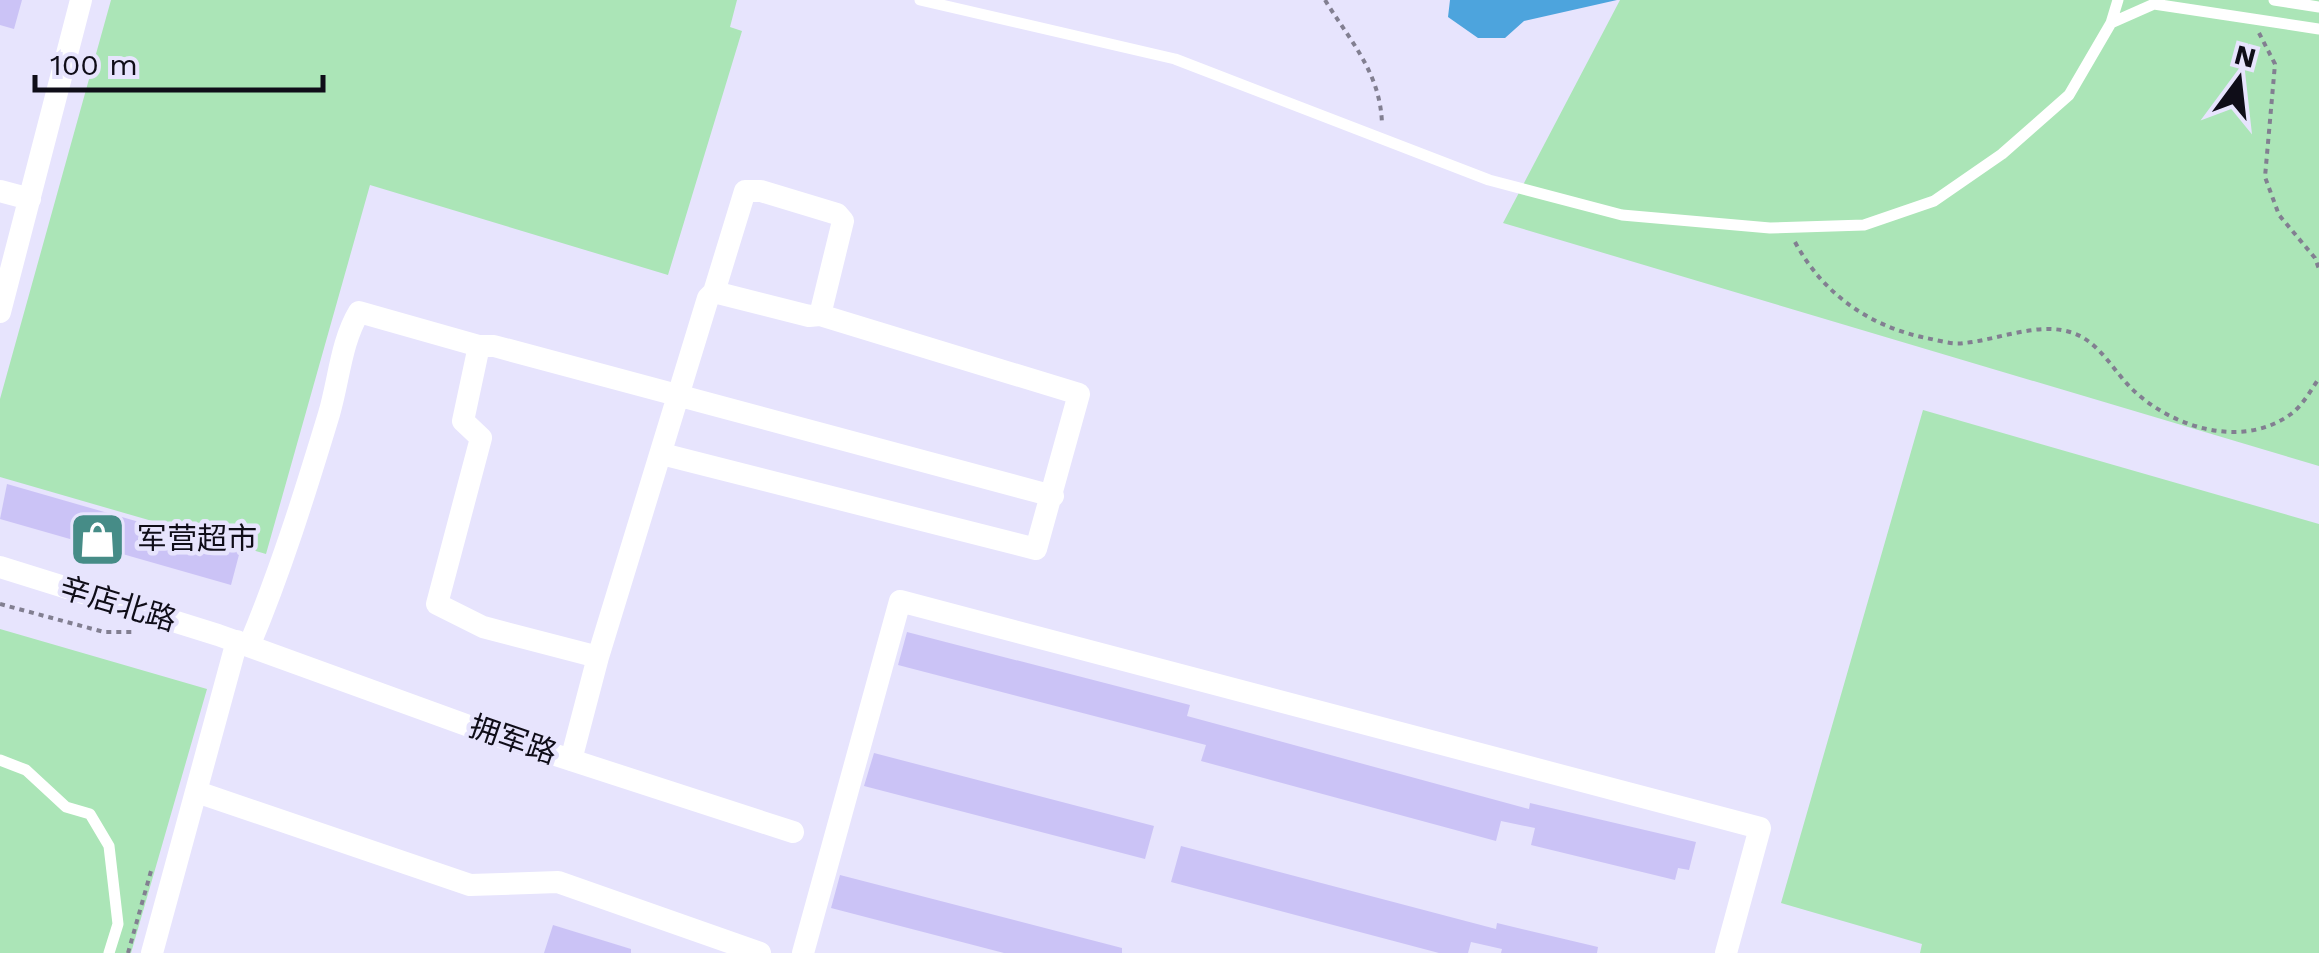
<svg xmlns="http://www.w3.org/2000/svg" width="2319" height="953" font-family="'Work Sans','Noto Sans SC',sans-serif">
  <style>
    .green { fill: #abe5b7 }
    .water { fill: #4da4dd }
    .building { fill: #cbc3f6 }
    .lines { fill: none; stroke-linecap: round; stroke-linejoin: round }
    .path { stroke: #827f91; stroke-width: 4; stroke-dasharray: 5 5; stroke-linecap: butt }
    .lane { stroke: #fff; stroke-width: 11 }
    .street { stroke: #fff; stroke-width: 22 }
    .labels { text-anchor: middle; stroke-width: 9; stroke-linejoin: round; paint-order: stroke }
    .poi-label { font-size: 30px; fill: #0f0d18; stroke: #e7e4fd; text-anchor: start }
    .street-label { font-size: 30px; fill: #0f0d18; stroke: #e7e4fd }
  </style>
  <rect width="100%" height="100%" fill="#e7e4fd"/>
  <path class="green" d="M111 0H737L730 27 742 31 668 275 370 185 266 554 0 477V399Z
    M1620 0H2319V466L1503 223Z
    M1923 410 2319 524V953H1920L1922 944 1781 903Z
    M0 629 207 689 131 953H0Z"/>
  <path class="water" d="M1450 0H1617L1524 21 1505 38H1478L1448 17Z"/>
  <path class="building" d="M0 0H22L14 29 0 25Z
    M7 484 240 551 231 585 0 519Z
    M907 632 1190 705 1187 716 1529 809 1530 803 1696 842 1689 870 1678 868 1675 880 1531 845 1535 828 1501 821 1496 841 1201 761 1206 745 898 665Z
    M874 753 1154 826 1145 859 864 786Z
    M1181 846 1496 929 1497 923 1598 947 1597 953H1501L1502 949 1471 942 1468 953H1439L1171 882Z
    M840 875 1122 948V953H1004L831 908Z
    M553 925 631 949V953H544Z"/>
  <g class="lines">
    <path class="path" d="M1325 0C1350 41 1381 73 1382 125
      M2259 33 2275 64 2265 177 2279 215 2315 258 2319 269
      M1795 242C1823 294 1869 326 1926 338 1938 340 1952 345 1964 343 1997 340 2037 322 2070 332 2098 340 2112 369 2131 388 2170 427 2242 450 2291 414 2302 406 2312 389 2319 378
      M0 604 104 632H136
      M128 953 151 871"/>
    <path class="lane" d="M920 0 1175 59 1489 180 1622 215 1770 228 1864 225 1934 201 2002 154 2069 95 2111 23 2118 0
      M2274 0 2319 7
      M2111 23 2154 4 2319 29
      M0 760 26 770 66 807 90 814 109 846 118 924 109 953"/>
    <path class="street" d="M0 191 30 199
      M0 312 81 0
      M479 346 463 421 481 438 437 604 483 627 598 657
      M662 454 1036 549 1079 394 820 315 809 316 714 292
      M0 567 218 635 491 734 793 832
      M249 646C281 570 305 493 329 414 339 380 341 342 359 312L479 346H494L1053 496
      M571 760 598 657 708 298 714 292 745 191H761L837 214 843 221 820 315
      M197 792 470 885 558 882 760 953
      M152 953 237 641
      M803 953 900 601 1760 828 1726 953"/>
  </g>
  <defs>
    <symbol id="shop-square" viewBox="-11 -11 22 22"><rect x="-9" y="-9" width="18" height="18" rx="4" fill="#468c87" stroke="#e7e4fd"/><path d="M-5-2.5h2.3a2.7 3.5 0 0 1 5.4 0H5L5.5 6h-11ZM-1.5-2.5h3a1.5 2.3 0 0 0-3 0Z" fill="#fff"/></symbol>
  </defs>
  <g fill-rule="evenodd">
    <use href="#shop-square" x="66" y="508" width="63" height="63"/>
  </g>
  <g class="labels">
    <g class="poi-label">
      <text x="137" y="549">军营超市</text>
    </g>
    <g class="street-label">
      <text transform="translate(118 604) rotate(17)" y="10">辛店北路</text>
      <text transform="translate(513 740) rotate(19)" y="10">拥军路</text>
    </g>
  </g>
  <g transform="translate(2239 80) rotate(15)" stroke="#e7e4fd" stroke-width="8" paint-order="stroke">
  <path d="M0-8L18 38L0 25L-18 38Z" fill="#0f0d18"/>
  <text y="-15" font-size="28" font-weight="bold" text-anchor="middle" fill="#0f0d18">N</text>
  </g>
  <path d="M35 75v15h288v-15" fill="none" stroke="#0f0d18" stroke-width="5"/>
  <text x="50" y="75" font-size="30" fill="#0f0d18" stroke="#e7e4fd" stroke-width="8" paint-order="stroke">100 m</text>
</svg>
